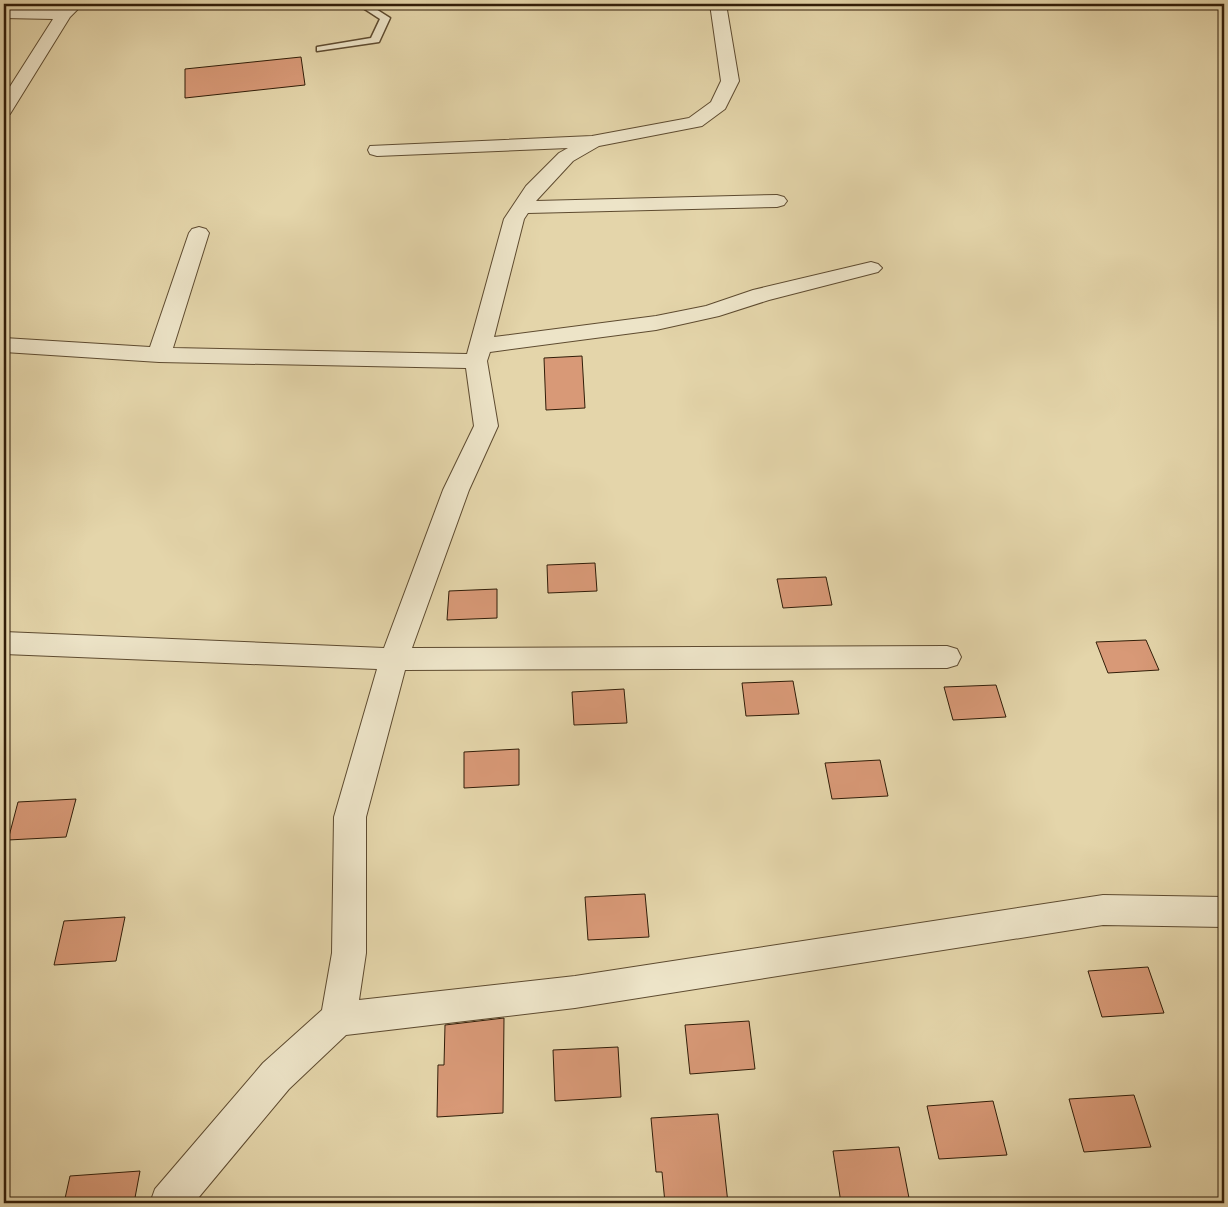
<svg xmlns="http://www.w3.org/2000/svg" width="1228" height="1207" font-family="'EB Garamond',serif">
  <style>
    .building { fill: #d89977; stroke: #311d08 }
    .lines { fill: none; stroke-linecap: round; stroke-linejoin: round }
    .service-casing { stroke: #5e4b30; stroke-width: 3 }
    .minor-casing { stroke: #5e4b30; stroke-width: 2 }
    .service { fill: #ede4c8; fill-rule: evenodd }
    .minor { fill: #ede4c8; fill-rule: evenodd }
  </style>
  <rect width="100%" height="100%" fill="#e4d5aa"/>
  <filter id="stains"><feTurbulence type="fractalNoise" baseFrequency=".004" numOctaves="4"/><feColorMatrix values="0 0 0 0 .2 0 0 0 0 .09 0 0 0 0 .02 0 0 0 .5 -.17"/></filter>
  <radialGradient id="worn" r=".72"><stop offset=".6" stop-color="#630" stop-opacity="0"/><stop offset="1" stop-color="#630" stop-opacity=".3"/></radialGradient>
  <path class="building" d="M301 57 305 85 185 98V69Z
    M582 356 585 408 546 410 544 358Z
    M595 563 597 591 548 593 547 565Z
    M826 577 832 605 783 608 777 579Z
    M497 589V618L447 620 449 591Z
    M1146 640 1159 670 1108 673 1096 642Z
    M793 681 799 714 746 716 742 683Z
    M996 685 1006 717 953 720 944 687Z
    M624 689 627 723 574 725 572 692Z
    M519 749V785L464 788V752Z
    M880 760 888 796 832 799 825 763Z
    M76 799 66 837 8 840 18 802Z
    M645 894 649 937 588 940 585 897Z
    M125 917 116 961 54 965 64 921Z
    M1148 967 1164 1013 1102 1017 1088 971Z
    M504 1018 503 1113 437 1117 438 1065H444L445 1025Z
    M749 1021 755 1069 690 1074 685 1025Z
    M618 1047 621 1097 555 1101 553 1050Z
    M1134 1095 1151 1147 1084 1152 1069 1099Z
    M993 1101 1007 1155 939 1159 927 1106Z
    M718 1114 728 1203H665L662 1172H656L651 1118Z
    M899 1147 910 1203H841L833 1151Z
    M140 1171 134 1203H64L70 1176Z"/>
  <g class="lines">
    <defs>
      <path id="service" d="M357 4H368L390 18 379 42 317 51V47L371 38 380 19Z"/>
      <path id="minor" d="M66 4H83L70 17 10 114 4 115V96L53 19 4 18V8L60 9Z
        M710 4H726L739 81 725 109 702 126 599 146 573 161 536 201 777 195 784 197 787 201 784 205 777 207 528 213 524 219 494 337 656 316 706 306 753 290 871 262 878 264 882 268 878 272 769 300 719 316 656 330 490 352 487 361 498 426 469 490 412 648 947 646 957 649 961 657 957 665 947 668 405 670 366 817V953L359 1000 575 976 1103 895 1224 897V927L1103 925 575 1008 346 1035 289 1089 194 1203H150L155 1189 263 1063 322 1010 332 953 334 817 377 669 4 654V632L384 648 443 490 474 426 466 368 159 362 4 352V338L150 347 189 233 192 229 199 227 206 229 209 233 173 348 467 354 504 219 526 186 559 153 568 148 377 156 370 154 368 150 370 146 592 136 689 118 711 102 721 81Z"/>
    </defs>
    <use href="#service" class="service-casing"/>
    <use href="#minor" class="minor-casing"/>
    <use href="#service" class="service"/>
    <use href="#minor" class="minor"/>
  </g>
  <rect width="1228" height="1207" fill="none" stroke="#e4d5aa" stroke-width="20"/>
  <rect x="5" y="5" width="1218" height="1197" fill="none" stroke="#311d08" stroke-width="2.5"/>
  <rect x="10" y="10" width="1208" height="1187" fill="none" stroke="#311d08"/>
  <rect width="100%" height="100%" filter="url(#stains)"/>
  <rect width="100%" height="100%" fill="url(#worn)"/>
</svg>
